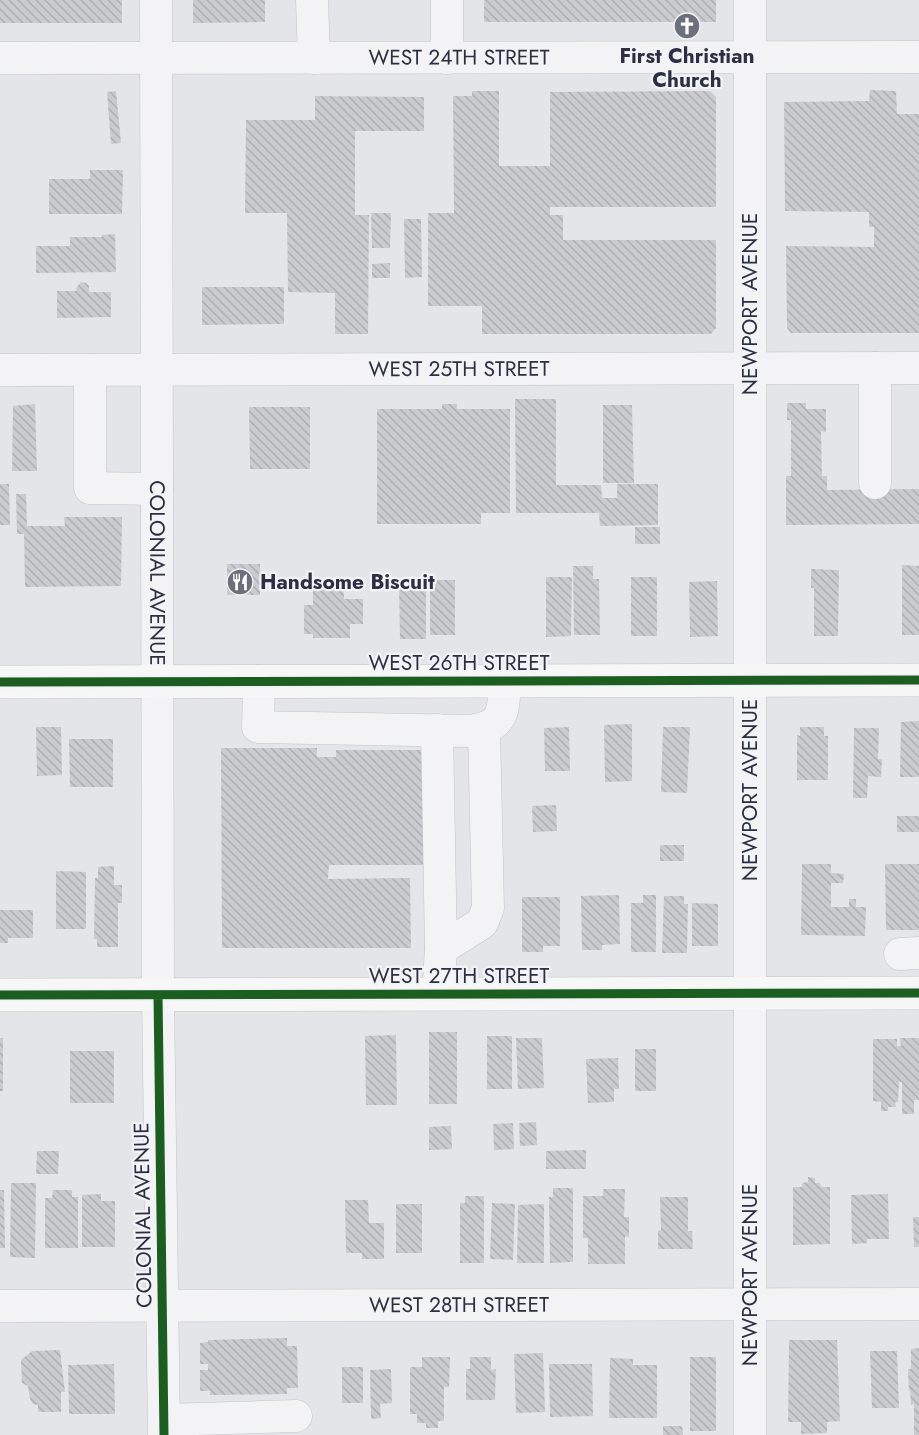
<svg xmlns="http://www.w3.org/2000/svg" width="919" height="1435" font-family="Jost,sans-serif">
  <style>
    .building { fill: url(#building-back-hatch) }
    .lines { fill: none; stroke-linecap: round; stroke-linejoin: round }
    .minor-casing { stroke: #c2c3c7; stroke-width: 33 }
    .major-casing { stroke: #c1c2c6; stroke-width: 34 }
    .minor { stroke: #f3f3f5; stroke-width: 32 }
    .major { stroke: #f7f7f7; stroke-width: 33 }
    .cycleway-casing { stroke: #f2f3f7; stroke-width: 13 }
    .cycleway { stroke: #1b5e20; stroke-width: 9 }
    .labels { text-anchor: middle; stroke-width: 4.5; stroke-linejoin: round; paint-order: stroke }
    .poi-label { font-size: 21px; font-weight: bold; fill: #2c2f41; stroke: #f2f3f7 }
    .street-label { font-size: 21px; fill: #2c2f41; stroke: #f2f3f7 }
  </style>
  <defs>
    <pattern id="building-back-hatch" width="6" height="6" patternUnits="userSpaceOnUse" patternTransform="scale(1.5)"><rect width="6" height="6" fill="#cacbcf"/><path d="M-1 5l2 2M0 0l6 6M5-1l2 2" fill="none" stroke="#aeafb3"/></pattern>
  </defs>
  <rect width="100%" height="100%" fill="#e4e5e9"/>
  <path class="building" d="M0 0H122V23H0Z
    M193 0H265V22L193 23Z
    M484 0H716V22H484Z
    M870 90 896 91 897 114H919V333H791L787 328 786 246 874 247V227H869V212L785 211 784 102 869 101Z
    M116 91 121 143 111 144 107 92Z
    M472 91H499V166H550V92L710 91 716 97V207H550V215H563V240H716V328L711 334H482V306H428V213H454L453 96H472Z
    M315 96 424 97V131H355V215H369L368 334H335V293L288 292 287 213H245L246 120H315Z
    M90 170H123L122 214H49V179H90Z
    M371 213H391L390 248H372Z
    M404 219H421L422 277 405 278Z
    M115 234 116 272 36 273V246H70V237H102V235Z
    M390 263V278H372V264Z
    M81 282 86 283 89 286V292H111V317L57 318V291H76L77 287Z
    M202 287H284V324L202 325Z
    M515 399H556V485H601L602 498H617V484H658V525L600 526 599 513H516Z
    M787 403H806V409H826V432L821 431 822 476H827V490L919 489V524L786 525V476H791V420H787Z
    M35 404 37 471H12L13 406Z
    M442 404H457V409H510V513H481V524H377V409H442Z
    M603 405H632L634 483H603Z
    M249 407H310V469H250Z
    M0 484H9L10 525H0Z
    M16 494H26L27 526H65L64 517H122L121 586 25 587 24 534H17Z
    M635 527H660V544H635Z
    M227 564H260V595H227Z
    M902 565 919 566V635H902Z
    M573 566H593V579H599L600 635H574Z
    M811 569 839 570 838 636H814V588H811Z
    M546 577H572L571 636 546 637Z
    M631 577H657V636H631Z
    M313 578H343L344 599H363V624H350V638H313V634H304V605H313Z
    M430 580H455V635H430Z
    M717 581 718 636 690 637 689 582Z
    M426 584V639H400L399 585Z
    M919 721V777H900L901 722Z
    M632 724V781L605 782 604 725Z
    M36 727H61L62 775 37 776Z
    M569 727 570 771H545L544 728Z
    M663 727H690L687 793 661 792Z
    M800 727H824V736H828V780H797V735L800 736Z
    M854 728H879L878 759H882L881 777 868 776 867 798H853Z
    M69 739H113V787H70Z
    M221 748H317V757H336V750H425V865H329L328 879 410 878 411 948H222Z
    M556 805 557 831 533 832 532 806Z
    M897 816H919V832H897Z
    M660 845H684V861H660Z
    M802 864H831V873L844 874 843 883H831V907H849V899H856V907H866L865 936 801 935Z
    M885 864H919V930H886Z
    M114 866V885H122V903H118V947H97V939H94L95 878H98V867Z
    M56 871 86 872V929H56Z
    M619 895 620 944 602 945V950H582L581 896Z
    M643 895H656V952H631V903H643Z
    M664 896H684V904H688L687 953H662Z
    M522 897H560V946H543V952H522Z
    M692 903 718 904V946H692Z
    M0 910H33V938H8V943H0Z
    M429 1032H457V1104H429Z
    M396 1035 397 1105H366L365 1036Z
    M487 1036H512V1089H487Z
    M0 1038H3V1091H0Z
    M516 1038H542L544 1088 518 1089Z
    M900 1038H919V1100H914V1114H902V1082H899L898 1102H895L896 1107H888V1111H881V1102L873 1101V1039H897V1046H901Z
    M635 1049H656V1091H635Z
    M70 1051H114V1103H70Z
    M618 1058 619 1089H614V1102L588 1103 586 1059Z
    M536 1122 537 1145 520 1146 519 1123Z
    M513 1123 514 1149 494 1150 493 1124Z
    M451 1126 452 1149 429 1150V1127Z
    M586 1150V1169H546V1151Z
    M37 1151H59L58 1174H36Z
    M808 1177 815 1178V1183H820L821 1187H830V1244L793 1245V1187H802V1183L808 1182Z
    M11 1183H36L35 1258 10 1257Z
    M553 1188H573V1262L550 1263 549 1197H553Z
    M603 1189H625L624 1217H629V1237L625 1236V1264H588V1238H583V1196H603Z
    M0 1190H4L5 1248H0Z
    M53 1190H72V1197H78V1248H45V1198H52Z
    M101 1194V1201H115V1247H82V1195Z
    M888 1194 889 1239H867V1243L852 1244 851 1195Z
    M465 1196H484V1263H460V1203H465Z
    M660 1197H688V1231H692L693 1249H658V1231L661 1230Z
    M345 1200H368L369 1223H384V1259H362V1253H346Z
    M492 1203 515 1204 513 1260 490 1259Z
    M396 1204H422V1253H396Z
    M544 1204V1263H517L518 1205Z
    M913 1217H919V1247H914Z
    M287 1338V1346H297L298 1388H287V1394L210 1395V1391H200V1370H208V1364H200V1343L208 1342V1340Z
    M789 1340H837L840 1421 827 1422V1433L801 1434V1422H788Z
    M919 1348V1435H914V1404L911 1405 910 1390 909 1391 908 1369H911V1349Z
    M60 1350 65 1392H61V1412H38V1405L33 1404 30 1399 28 1386 22 1383 21 1360 32 1351Z
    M870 1351H897L899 1408H872Z
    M543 1353 545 1412 516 1413 514 1354Z
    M422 1357H450L449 1387H444V1421H438V1428H426V1423H417V1414H410V1367H422Z
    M470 1357H491V1370L496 1369 495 1400H466V1369H470Z
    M690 1357H716V1431H690Z
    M610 1358 633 1359V1365H657V1418H609Z
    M114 1364 115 1414H69L68 1365Z
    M549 1364H592L593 1416 550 1417Z
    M342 1367H363V1403H342Z
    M391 1369 392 1403 380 1404 381 1418 371 1419 370 1370Z
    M663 1426H682L683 1435H663Z"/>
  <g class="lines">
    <defs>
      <g id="minor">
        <path id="s1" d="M156 0 158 995 164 1435"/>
        <path d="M312 0 314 58"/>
        <path d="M447 0V58"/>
        <path id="s2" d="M0 58 919 57"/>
        <path d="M875 368V483"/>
        <path id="s3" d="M0 370 919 368"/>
        <path d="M90 370V488L157 489"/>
        <path d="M259 681 258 727 469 731C505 726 503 713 505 681"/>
        <path d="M437 730 441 949 438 994"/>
        <path d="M441 949 482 923 488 908 484 729"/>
        <path d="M900 954 919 953"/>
        <path id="s4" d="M0 1306 919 1304"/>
        <path d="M164 1420 296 1416"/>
        <path d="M750 1435V0"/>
      </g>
      <path id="major" d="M0 682 919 680
        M0 995 919 993"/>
    </defs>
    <use href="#minor" class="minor-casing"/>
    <use href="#major" class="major-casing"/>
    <use href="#minor" class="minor"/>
    <use href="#major" class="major"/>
    <defs>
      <path id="cycleway" d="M0 682 919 680
        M0 995 919 993
        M158 995 164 1435"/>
    </defs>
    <use href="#cycleway" class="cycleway-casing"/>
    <use href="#cycleway" class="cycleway"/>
  </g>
  <defs>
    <symbol id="church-disc" viewBox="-11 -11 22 22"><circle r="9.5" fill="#6c6f7c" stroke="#f2f3f7"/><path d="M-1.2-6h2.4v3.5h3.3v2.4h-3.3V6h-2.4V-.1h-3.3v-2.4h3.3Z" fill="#fff"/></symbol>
    <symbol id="restaurant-disc" viewBox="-11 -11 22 22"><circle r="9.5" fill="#6c6f7c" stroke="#f2f3f7"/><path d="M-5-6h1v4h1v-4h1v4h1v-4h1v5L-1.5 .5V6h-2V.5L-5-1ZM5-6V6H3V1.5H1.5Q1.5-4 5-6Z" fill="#fff"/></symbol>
  </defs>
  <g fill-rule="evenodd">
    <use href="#church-disc" x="672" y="11" width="30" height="30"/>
    <use href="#restaurant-disc" x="225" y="567" width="30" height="30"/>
  </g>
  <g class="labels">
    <g class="poi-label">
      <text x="687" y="63">First Christian<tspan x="687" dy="24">Church</tspan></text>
      <text x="260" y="589" text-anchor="start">Handsome Biscuit</text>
    </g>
    <g class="street-label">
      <text dy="7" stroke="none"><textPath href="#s2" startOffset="459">WEST 24TH STREET</textPath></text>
      <text transform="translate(750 304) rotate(-90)" y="7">NEWPORT AVENUE</text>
      <text dy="7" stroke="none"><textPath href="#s3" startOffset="459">WEST 25TH STREET</textPath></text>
      <text dy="7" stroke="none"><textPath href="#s1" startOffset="573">COLONIAL AVENUE</textPath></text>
      <text x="459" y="670">WEST 26TH STREET</text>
      <text transform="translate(750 790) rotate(-90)" y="7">NEWPORT AVENUE</text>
      <text x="459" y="983">WEST 27TH STREET</text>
      <text transform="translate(143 1215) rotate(-91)" y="7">COLONIAL AVENUE</text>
      <text transform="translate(750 1275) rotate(-90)" y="7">NEWPORT AVENUE</text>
      <text dy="7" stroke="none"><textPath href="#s4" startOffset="459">WEST 28TH STREET</textPath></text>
    </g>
  </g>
</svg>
